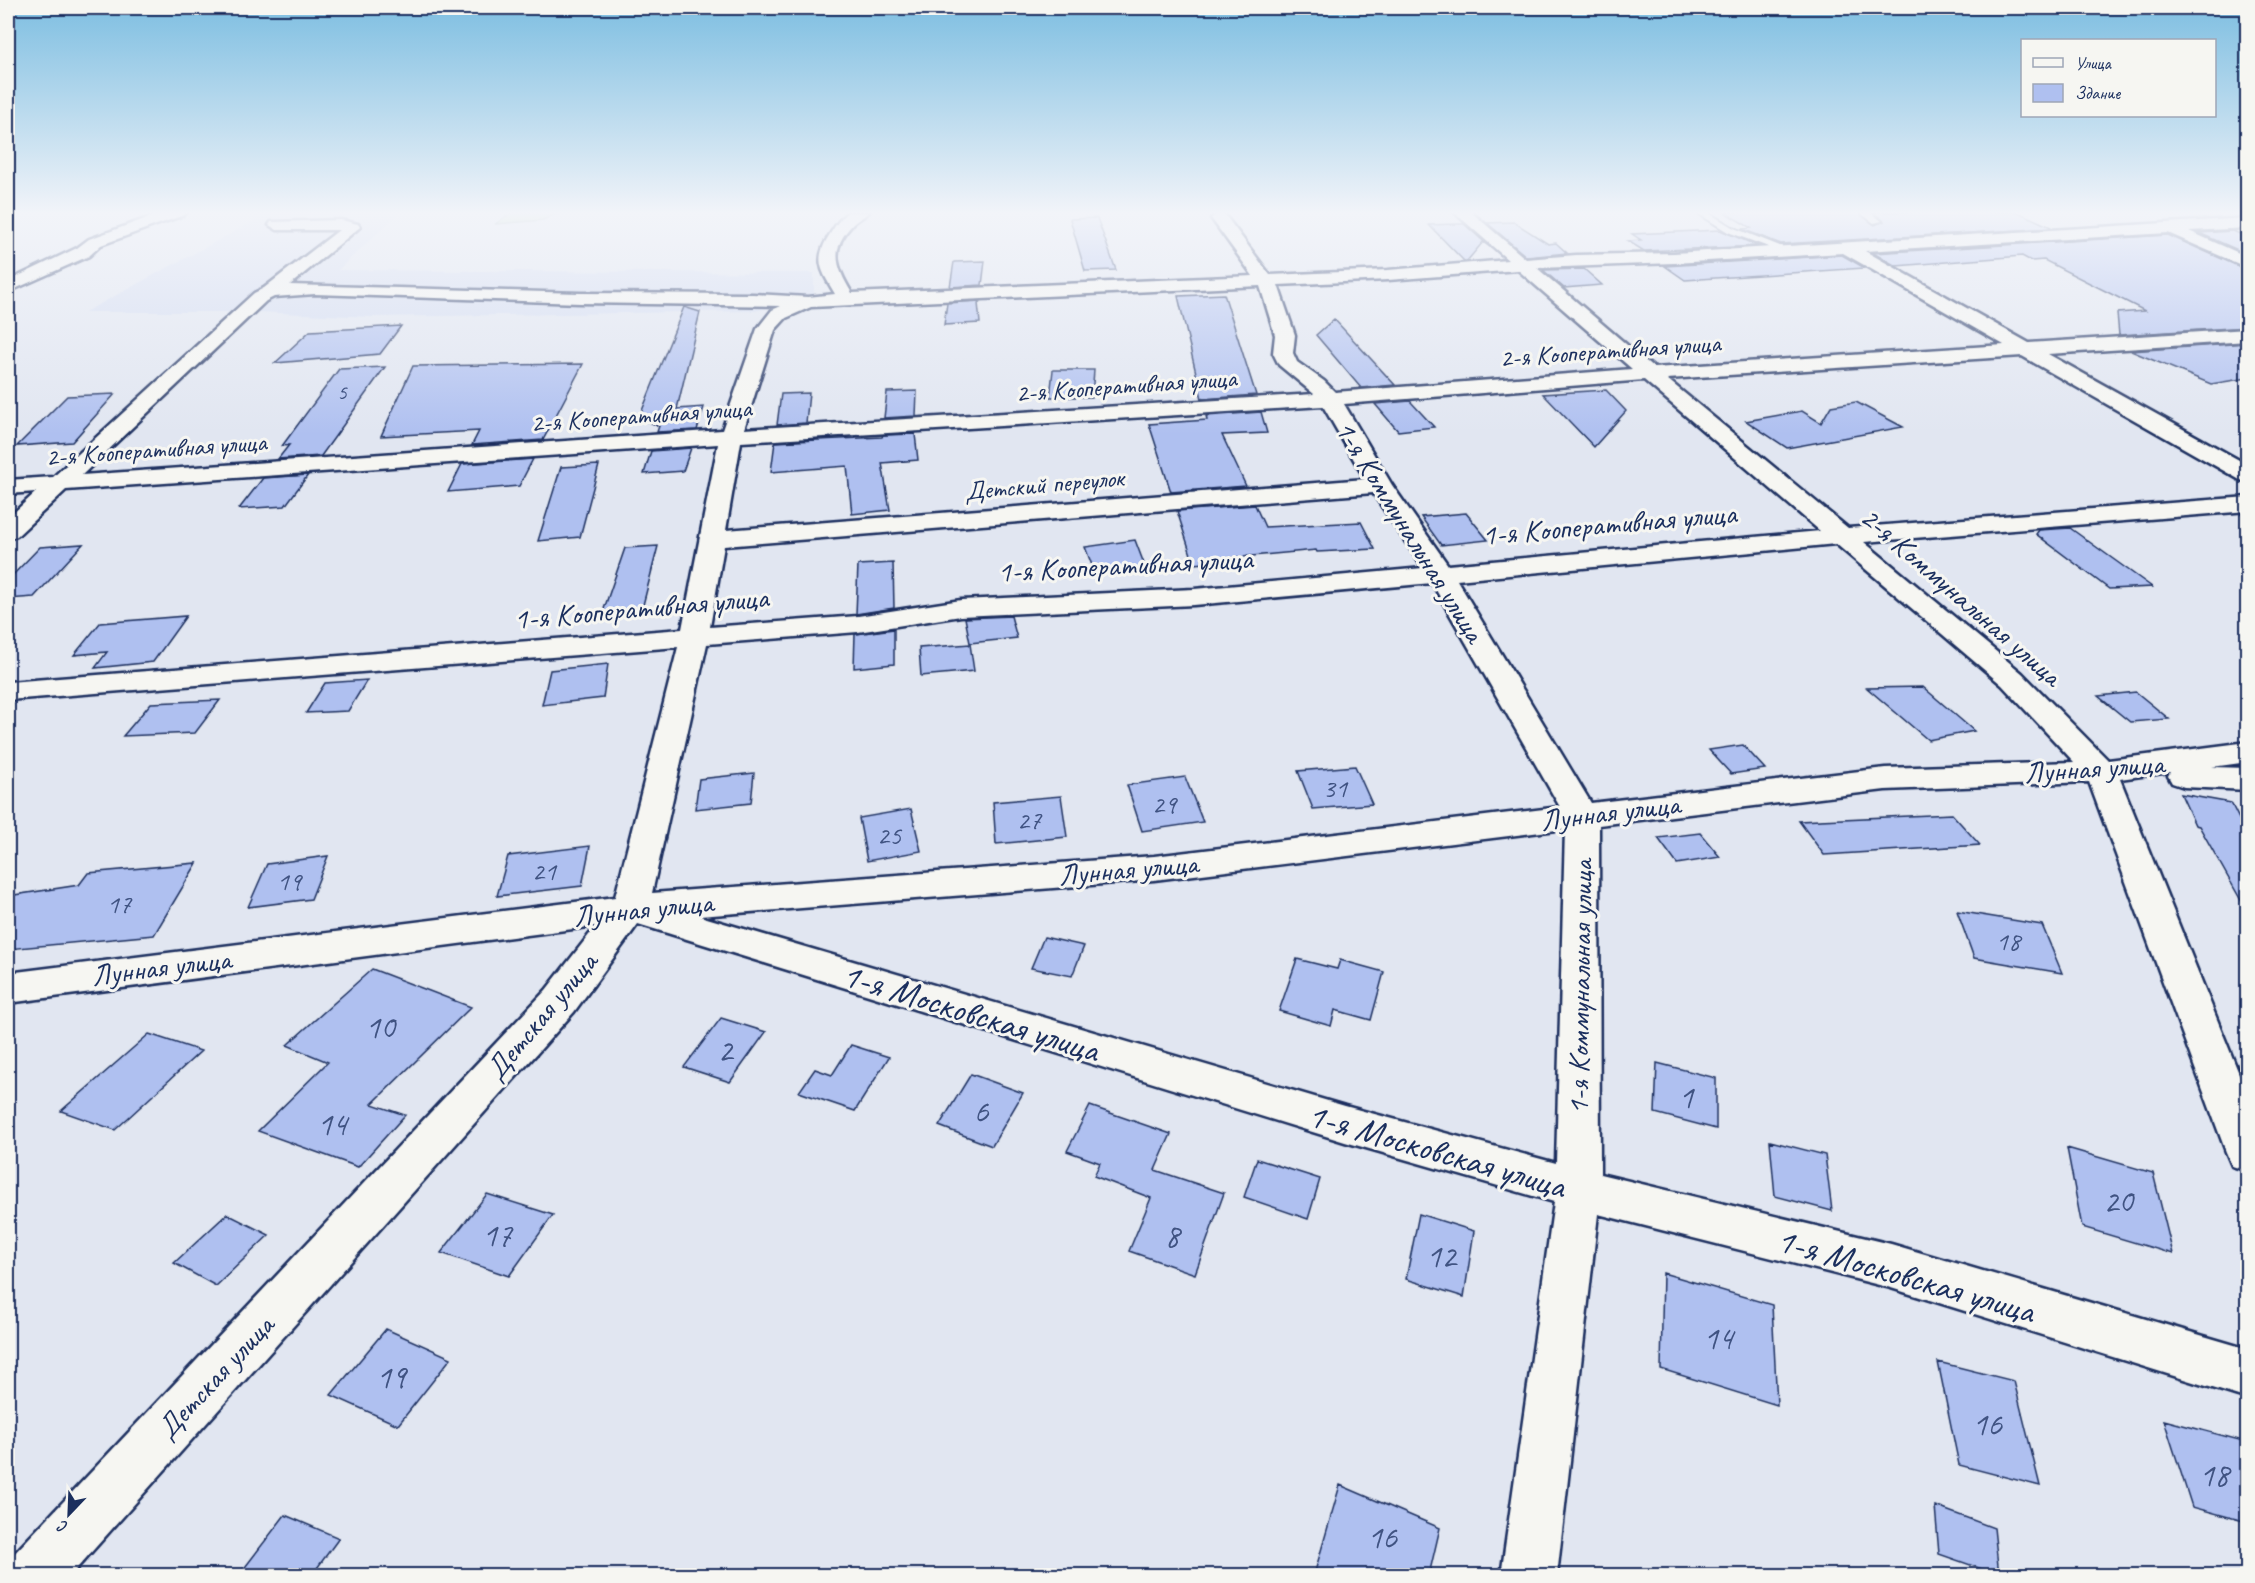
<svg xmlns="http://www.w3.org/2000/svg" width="2255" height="1583" font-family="Caveat,sans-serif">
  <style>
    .built { fill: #d2dbf1 }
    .green { fill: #b8df9a; stroke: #6a877c; stroke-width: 1.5 }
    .building { fill: #afc0f0; stroke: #1b2f5e; stroke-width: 1.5 }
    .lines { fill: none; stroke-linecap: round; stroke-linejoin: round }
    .service-casing { stroke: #1b2f5e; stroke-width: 4 }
    .minor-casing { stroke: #1b2f5e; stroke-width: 5 }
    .service { fill: #f6f6f2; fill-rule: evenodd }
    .minor { fill: #f6f6f2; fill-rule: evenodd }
    .labels { text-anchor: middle; stroke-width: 6; stroke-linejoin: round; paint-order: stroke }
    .far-number-label { font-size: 22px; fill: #405382 }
    .far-street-label { font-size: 26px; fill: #1b2f5e; stroke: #f6f6f2 }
    .number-label { font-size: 27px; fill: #405382 }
    .street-label { font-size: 30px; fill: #1b2f5e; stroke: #f6f6f2 }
    .near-number-label { font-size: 33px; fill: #405382 }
    .near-street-label { font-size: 36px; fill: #1b2f5e; stroke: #f6f6f2 }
  </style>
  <rect width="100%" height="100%" fill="#e1e6f1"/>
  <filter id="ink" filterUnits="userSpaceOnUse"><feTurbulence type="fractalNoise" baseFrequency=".0167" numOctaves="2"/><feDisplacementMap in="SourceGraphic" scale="12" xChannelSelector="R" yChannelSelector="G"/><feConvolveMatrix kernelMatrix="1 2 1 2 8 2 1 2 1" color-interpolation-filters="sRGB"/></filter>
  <g filter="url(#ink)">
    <path class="built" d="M271 212 398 214 338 270 814 273V296L755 311 373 317 257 312H85Z"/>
    <path class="green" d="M513 212H559L543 220 495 224Z"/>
    <path class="building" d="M1724 212H1857L1875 225 1884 221 1873 212H2018L2053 228 1781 244 1742 229 1751 228Z
      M1097 218 1116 270 1085 271 1070 219Z
      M1514 222 1548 244 1556 243 1567 253 1527 257 1487 223Z
      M1456 224H1464L1491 248 1483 242 1467 261H1464L1429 225Z
      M1720 230 1758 246 1644 251 1628 241 1641 240 1632 234Z
      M2233 231 2247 237V254L2199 233Z
      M2168 235 2247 270V327L2119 335 2117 313 2145 311 2044 260 2031 261 2022 256 1896 266 1873 253Z
      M1842 255 1865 268 1685 280 1665 266Z
      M985 261 982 285 950 287 954 262Z
      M1584 269 1602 285 1564 288 1543 270Z
      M1224 294 1256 395 1202 399 1178 296Z
      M981 301 978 303 980 323 944 325 947 303Z
      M684 307 700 312 677 409 704 407 697 430 657 432 659 426 639 418Z
      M1334 319 1395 385 1361 388 1316 335Z
      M401 326 380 354 275 363 310 331Z
      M2247 343V378L2211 384 2131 351Z
      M583 364 543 440 472 445 479 431 381 436 413 366Z
      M385 367 321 456 278 459 289 445 282 446 339 369Z
      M1053 370H1094L1092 397H1050Z
      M1606 390 1626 411 1594 447 1543 394Z
      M917 391 916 416 884 418 887 392Z
      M809 393 806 423 777 425 781 394Z
      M115 394 72 442 17 446 67 396Z
      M1410 401 1434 427 1398 431 1375 404Z
      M1856 402 1903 427 1787 448 1746 421 1802 411 1821 423 1831 406Z
      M1261 412 1267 433 1222 435 1246 486 1171 492 1149 424 1207 420 1206 416Z
      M915 434 918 460 882 463 890 510 852 514 847 466 771 472 775 442 882 437 883 435Z
      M691 448 683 471 644 474 651 451Z
      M533 459 519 486 448 492 462 464Z
      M599 465 580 537 538 541 561 467Z
      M308 475 285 506 239 509 263 478Z
      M1255 505 1265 527 1361 522 1375 549 1317 552 1316 550 1230 558 1231 561 1194 564 1177 511Z
      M1466 513 1488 540 1441 545 1421 517Z
      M2070 528 2152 587 2109 589 2036 534 2039 530Z
      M1135 540 1146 569 1095 573 1085 547Z
      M83 544 34 597 8 599V580L40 547Z
      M658 546 642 609 603 612 625 548Z
      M893 563 894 608 856 614 858 565Z
      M186 616 153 662 95 668 107 652 74 655 100 623Z
      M1011 616 1017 638 970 643 965 618Z
      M894 629V664L854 668 855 634Z
      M970 644 974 671 921 676 919 648Z
      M608 664 603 698 542 705 550 670Z
      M367 680 348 711 306 713 325 683Z
      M1923 687 1974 731 1928 740 1867 688Z
      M2136 692 2169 719 2130 722 2098 696Z
      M220 700 195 733 123 736 151 703Z
      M1743 745 1765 769 1731 774 1709 750Z
      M1355 766 1372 804 1313 809 1298 771Z
      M754 773 751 803 695 809 699 779Z
      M1185 777 1203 822 1142 831 1127 785Z
      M2181 794 2231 803 2247 835V911L2199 826 2195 825Z
      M1061 796 1067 837 996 844 993 802Z
      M911 809 921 851 867 861 859 818Z
      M1952 814 1980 845 1824 855 1799 821Z
      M1700 833 1720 857 1677 864 1658 838Z
      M590 846 582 886 497 896 508 856Z
      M328 856 311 899 248 907 267 864Z
      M197 863 154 935 8 949V896L79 885 88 873Z
      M1957 911 2042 925 2062 973 1974 958Z
      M1044 937 1084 946 1072 976 1031 968Z
      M1297 959 1337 969 1340 960 1384 972 1371 1020 1335 1010 1331 1026 1279 1011Z
      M372 969 471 1007 372 1104 405 1115 358 1167 258 1131 328 1062 287 1045Z
      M721 1018 766 1032 730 1082 684 1067Z
      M149 1034 201 1051 115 1130 61 1111Z
      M851 1045 889 1057 855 1111 799 1092 815 1069 832 1075Z
      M1657 1063 1716 1078V1129L1655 1113Z
      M971 1074 1023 1093 992 1146 939 1126Z
      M1090 1106 1171 1134 1155 1170 1224 1193 1195 1274 1129 1251 1151 1198 1094 1176 1100 1163 1067 1151Z
      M1770 1141 1825 1155 1832 1211 1775 1196Z
      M2067 1148 2153 1173 2173 1254 2082 1227Z
      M1257 1159 1320 1179 1308 1219 1244 1197Z
      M487 1194 553 1215 509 1276 441 1253Z
      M227 1214 269 1235 216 1286 174 1263Z
      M1419 1214 1474 1231 1464 1297 1406 1279Z
      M1663 1273 1772 1305 1777 1405 1661 1369Z
      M386 1329 451 1358 398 1425 331 1395Z
      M1938 1362 2014 1381 2040 1486 1959 1465Z
      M2164 1420 2247 1442V1522L2192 1507Z
      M1340 1485 1440 1528 1429 1575H1314Z
      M1935 1506 1994 1528 1999 1575 1939 1554Z
      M285 1515 339 1538 312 1575H239Z"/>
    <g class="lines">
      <defs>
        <path id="service" d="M1696 212H1707L1734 228 1790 250 1782 252 1728 232Z
          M1859 212H1869L1882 221 1874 223Z"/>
        <path id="minor" d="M164 212H187L184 215 101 245 89 256 8 292V281L77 248 89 239Z
          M848 212H869C864 217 858 219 853 224 829 249 836 267 852 293L1253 276 1211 218 1219 213 1225 215 1270 275 1388 270 1508 260 1454 212H1471L1526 259 1576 255 1674 253 2248 218V228L2189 231 2248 257V268L2168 233 1865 251 2029 343 2248 329V341L2048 354 2248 465V482L2240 480 2022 356 1667 379 1848 528 2248 497V511L1864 542 2022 673 2108 760 2248 742V762L2212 767 2248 768V790L2184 787 2172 783 2168 776 2170 772 2120 779 2248 1096V1171L2232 1166 2226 1152 2089 782 1885 790 1599 825 1600 1174 1891 1244 2248 1349V1399L1891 1288 1598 1214 1557 1576H1501L1554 1202 1345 1142 638 924 574 1012 70 1576H8V1567L12 1556 546 990 596 926 8 1003V973L615 897 678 647 8 700V682L682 629 718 444 66 490 17 536 8 539V518L36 492 8 494V480L53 477 254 293 264 288 339 230H277L269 225 271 222 341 220 358 224 360 227 290 285 580 293 753 294 808 297 835 294C821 270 813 260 830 234 835 226 840 218 848 212ZM1843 253 2004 345 1654 368 1537 268 1674 263ZM1518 270 1632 369 1335 392 1324 381 1297 362 1293 353 1295 335 1278 285 1388 280ZM1260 286 1275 335 1273 353 1279 365 1314 394 744 429 775 330 786 318 811 307ZM315 294 580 303 781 306 772 310 757 329 722 430 82 475 266 301 274 297ZM1644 380 1820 531 1448 565 1392 485 1344 404ZM1323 406 1365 479 726 530 741 442ZM1373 493 1423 568 1194 589 961 600 858 616 710 627 724 546ZM1836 544 2002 685 2074 762 1885 768 1591 803 1457 580ZM1432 583 1560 807 1154 856 652 893 707 644 858 632 961 616 1194 605ZM1565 829 1556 1163 1345 1106 700 916 1154 880Z"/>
      </defs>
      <use href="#service" class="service-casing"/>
      <use href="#minor" class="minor-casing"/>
      <use href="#service" class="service"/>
      <use href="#minor" class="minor"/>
    </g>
  </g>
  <linearGradient id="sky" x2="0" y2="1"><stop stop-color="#7dbee1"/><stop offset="0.49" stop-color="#f2f4f9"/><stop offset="1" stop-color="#f2f4f9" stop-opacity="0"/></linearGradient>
  <rect width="2255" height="434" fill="url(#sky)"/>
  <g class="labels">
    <g class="far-number-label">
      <text x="342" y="399">5</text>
    </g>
    <g class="far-street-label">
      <text transform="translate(1610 350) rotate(-4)" y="9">2-я Кооперативная улица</text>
      <text transform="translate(1126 385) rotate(-4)" y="9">2-я Кооперативная улица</text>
      <text transform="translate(641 415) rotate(-4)" y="9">2-я Кооперативная улица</text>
      <text transform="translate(156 449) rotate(-4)" y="9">2-я Кооперативная улица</text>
      <text transform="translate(1044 484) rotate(-5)" y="9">Детский переулок</text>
    </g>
    <g class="number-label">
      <text x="1335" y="797">31</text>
      <text x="1164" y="813">29</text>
      <text x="1029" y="829">27</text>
      <text x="889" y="844">25</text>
      <text x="544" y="880">21</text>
      <text x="289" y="890">19</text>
      <text x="119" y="913">17</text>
      <text x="2008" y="950">18</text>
    </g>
    <g class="street-label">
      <text transform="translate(1609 524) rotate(-5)" y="10">1-я Кооперативная улица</text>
      <text transform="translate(1410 531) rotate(58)" y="10">1-я Коммунальная улица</text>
      <text transform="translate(1125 565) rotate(-3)" y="10">1-я Кооперативная улица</text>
      <text transform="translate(1961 596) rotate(41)" y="10">2-я Коммунальная улица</text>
      <text transform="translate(641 608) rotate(-5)" y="10">1-я Кооперативная улица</text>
      <text transform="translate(2094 768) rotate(-4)" y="10">Лунная улица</text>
      <text transform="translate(1610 812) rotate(-7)" y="10">Лунная улица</text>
      <text transform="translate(1128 869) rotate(-5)" y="10">Лунная улица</text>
      <text transform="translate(643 909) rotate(-6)" y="10">Лунная улица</text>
      <text transform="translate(161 967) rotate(-7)" y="10">Лунная улица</text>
      <text transform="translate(1580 987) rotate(-89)" y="10">1-я Коммунальная улица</text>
      <text transform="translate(541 1016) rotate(-50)" y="10">Детская улица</text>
      <text transform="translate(215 1377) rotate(-47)" y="10">Детская улица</text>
    </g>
    <g class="near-number-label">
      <text x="380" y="1038">10</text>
      <text x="725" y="1061">2</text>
      <text x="1686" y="1108">1</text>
      <text x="981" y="1122">6</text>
      <text x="332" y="1135">14</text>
      <text x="2118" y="1212">20</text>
      <text x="497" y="1246">17</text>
      <text x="1172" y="1247">8</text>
      <text x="1441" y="1267">12</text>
      <text x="1718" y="1349">14</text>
      <text x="391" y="1388">19</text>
      <text x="1987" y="1435">16</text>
      <text x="2214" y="1486">18</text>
      <text x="1382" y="1548">16</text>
    </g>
    <g class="near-street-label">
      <text transform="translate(971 1011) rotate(17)" y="13">1-я Московская улица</text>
      <text transform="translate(1437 1149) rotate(16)" y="13">1-я Московская улица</text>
      <text transform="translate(1906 1274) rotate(16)" y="13">1-я Московская улица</text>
    </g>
  </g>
  <rect width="2255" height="1583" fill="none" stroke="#f6f6f2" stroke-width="30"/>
  <rect x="15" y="15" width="2225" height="1553" fill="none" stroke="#1b2f5e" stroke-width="2" filter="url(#ink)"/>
  <rect x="2021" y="39" width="195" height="78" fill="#f6f6f2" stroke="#9ea6b7" stroke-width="1.5"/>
  <rect x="2033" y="58" width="30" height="9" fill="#f6f6f2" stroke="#9ea6b7" stroke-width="1.5"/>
  <text x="2075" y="69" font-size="18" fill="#1b2f5e">Улица</text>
  <rect x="2033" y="84" width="30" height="18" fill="#afc0f0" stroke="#9ea6b7" stroke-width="1.5"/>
  <text x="2075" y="99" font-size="18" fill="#1b2f5e">Здание</text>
  <g transform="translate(69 1514) rotate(203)" stroke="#f6f6f2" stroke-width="4.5" paint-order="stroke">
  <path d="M0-4.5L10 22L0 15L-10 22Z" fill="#1b2f5e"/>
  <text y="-9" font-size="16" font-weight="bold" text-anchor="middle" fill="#1b2f5e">С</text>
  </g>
</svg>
